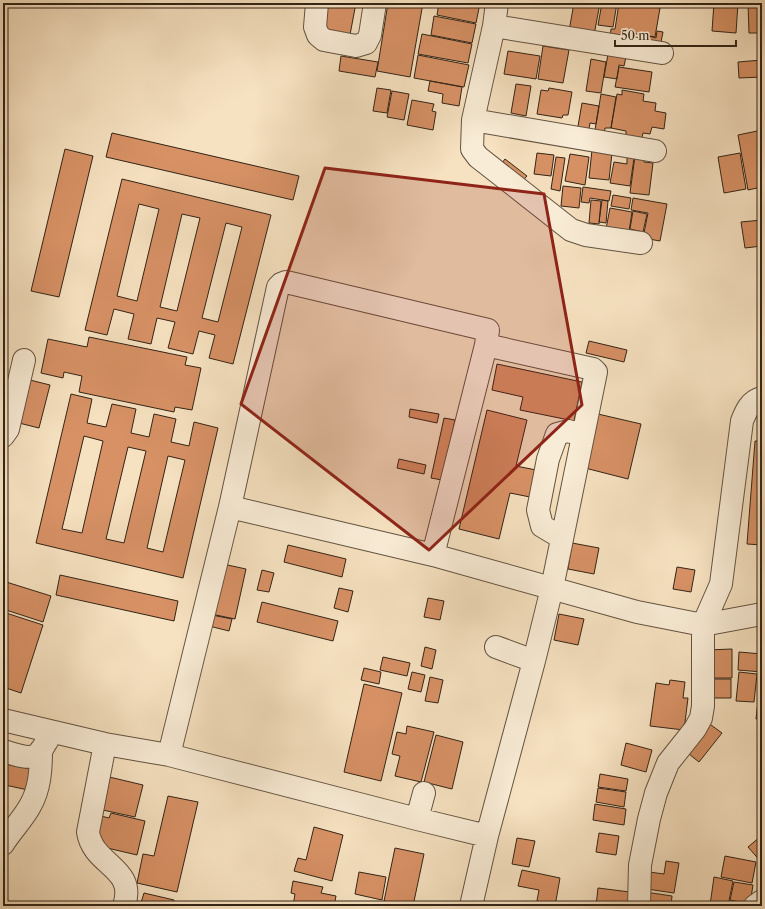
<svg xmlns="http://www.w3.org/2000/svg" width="765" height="909" font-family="'Libre Caslon Text',serif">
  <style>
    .building { fill: #d79165; stroke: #322416; fill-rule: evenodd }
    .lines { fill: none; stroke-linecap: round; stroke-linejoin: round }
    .minor-casing { stroke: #635340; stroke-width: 24 }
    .minor { stroke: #f9ecd6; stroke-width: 22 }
    .marked { fill: #8f2418; fill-opacity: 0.2; stroke: #8f2418; stroke-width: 3; stroke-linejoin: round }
  </style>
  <rect width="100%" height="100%" fill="#f6e1c0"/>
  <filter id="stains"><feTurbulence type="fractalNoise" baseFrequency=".005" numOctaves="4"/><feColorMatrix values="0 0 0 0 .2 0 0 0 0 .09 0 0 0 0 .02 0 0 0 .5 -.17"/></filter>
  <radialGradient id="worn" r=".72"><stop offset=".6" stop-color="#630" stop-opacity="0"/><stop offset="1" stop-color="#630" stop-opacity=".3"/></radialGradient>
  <path class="building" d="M327 3H356L349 40 321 36Z
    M388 3H423L410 77 377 71Z
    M439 3H480L476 23 437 15Z
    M574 3H600L594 35 569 31Z
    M602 3H617L613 27 598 25Z
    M619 3H630L660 8 655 37 625 32 623 41 610 39 611 29H615Z
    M714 3H738L736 33 712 31Z
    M748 3H762V33H749Z
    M434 16 476 24 472 43 431 35Z
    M657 31 663 32 660 47 647 45 649 36 656 38Z
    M422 34 472 44 468 63 418 54Z
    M543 46 569 50 563 83 538 79Z
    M508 51 540 56 536 79 504 74Z
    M608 54 626 57 624 66 619 65 617 79 604 77Z
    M418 55 469 65 464 87 414 78Z
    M341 56 378 62 375 77 339 71Z
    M591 59 606 62 601 93 586 91Z
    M762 60V77L739 78 738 62Z
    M619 67 652 72 649 92 615 87Z
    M430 81 462 87 459 106 442 103 443 94 428 91Z
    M516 84 531 86 526 116 511 113Z
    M377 88 391 90 387 113 373 111Z
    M549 88 572 92 568 115H563L562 118 537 114 541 90 548 91Z
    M622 90 644 94 643 101 656 103 655 111 666 113 664 129 652 127 650 134 643 133 642 138 626 135V131L611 128 617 94 622 95Z
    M392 91 409 94 404 120 387 117Z
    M601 94 616 97 611 128H605L604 138 594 136Z
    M412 100 434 104 432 111 436 112 433 130 407 125Z
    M582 103 599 106 596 124 590 123 588 134 577 132Z
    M762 130V187L748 190 738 135Z
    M112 133 299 176 293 200 106 157Z
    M65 149 93 156 59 297 31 291Z
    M592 150 612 153 609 180 589 178Z
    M537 153 554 155 551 176 534 174Z
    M740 153 746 189 724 193 718 157Z
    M570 154 589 157 585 185 565 181Z
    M635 156 645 158 644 162 653 163 649 195 630 193Z
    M556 157 565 158 560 191 551 189Z
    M627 157 634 158 630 186 610 183 614 162 627 164Z
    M505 159 527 176 518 186 497 170Z
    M122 179 271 215 233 364 209 358 215 335 199 331 193 354 168 348 175 322 157 318 151 344 128 339 134 314 114 309 107 335 85 330ZM139 204 159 209 137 301 117 296ZM182 214 200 218 177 311 160 307ZM226 223 242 227 218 322 202 318Z
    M563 186 581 188 579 208 561 206Z
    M583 187 611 191 609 201 590 198 589 203 581 202Z
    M613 195 631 198 629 209 611 206Z
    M633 198 667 204 660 241 643 238 648 213 631 210Z
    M591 200 601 201 599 224 589 223Z
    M602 200 608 201 606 223 599 222Z
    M610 208 632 212 628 238 605 234Z
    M633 211 647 214 643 232 630 229Z
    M762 220V246L745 248 741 222Z
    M89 337 187 357 185 365 201 368 192 410 175 407 174 412 79 392 82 376 64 372 63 378 41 373 48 339 87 347Z
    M589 341 627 350 624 362 586 353Z
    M497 364 582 382 574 421 520 410 523 397 492 390Z
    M26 379 50 385 39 428 15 422Z
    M71 394 92 399 87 423 106 427 112 404 136 409 131 433 149 437 154 414 176 419 171 442 189 446 194 422 218 428 183 578 36 543ZM84 436 103 441 82 533 62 529ZM128 447 146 451 124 543 106 539ZM168 456 185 460 163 552 147 548Z
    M410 409 439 414 437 423 409 417Z
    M487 410 527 420 516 466 536 470 530 497 510 493 499 539 459 529Z
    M598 414 641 424 628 479 585 468Z
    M444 418 455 420 442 480 431 478Z
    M755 441H762V545L747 544Z
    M399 459 426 465 424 474 397 468Z
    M572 543 599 548 594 574 568 569Z
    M288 545 346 559 342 577 284 562Z
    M223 564 246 569 235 619 211 614Z
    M677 567 695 570 691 592 673 589Z
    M262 570 274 573 269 592 257 590Z
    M60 575 178 601 174 621 56 595Z
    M3 581 51 596 43 622 3 609Z
    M339 588 353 591 348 612 334 608Z
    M428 598 444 601 440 620 424 617Z
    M262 602 338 621 333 641 257 622Z
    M3 612 43 625 21 693 3 687Z
    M559 614 584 619 578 645 554 640Z
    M212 615 232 619 229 631 209 626Z
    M425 647 436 650 432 669 421 666Z
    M732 649V678H707V650Z
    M739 652 762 654V672L738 670Z
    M383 657 410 663 407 676 380 670Z
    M364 668 381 672 379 684 361 680Z
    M412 672 425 675 421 692 408 689Z
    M739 672 757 674 754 702 736 701Z
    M430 677 443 680 438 703 425 701Z
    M714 679H731V698H714Z
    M670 680 685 682 683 698H688L684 730 650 726 656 683 669 685Z
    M364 684 402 693 381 781 344 772Z
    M758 701H762V719H756Z
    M707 722 722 733 699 762 684 750Z
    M407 726 434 732 421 782 395 776 400 756 392 754 397 732 406 734Z
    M436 735 463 742 452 789 424 782Z
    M626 743 652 750 646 772 621 765Z
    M3 754 11 756 9 765 32 769 28 790 5 785 3 794Z
    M600 774 628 779 626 791 598 787Z
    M105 776 143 785 135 817 98 809Z
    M598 788 626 792 624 807 596 802Z
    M168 796 198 802 177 892 137 883 143 854 154 856Z
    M595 804 626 809 624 825 593 820Z
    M111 813 145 821 137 855 103 847 91 840 97 815 109 818Z
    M314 827 343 835 332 881 294 871 298 858 306 860Z
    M599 833 619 836 616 855 596 852Z
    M760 837 762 839V863L748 847Z
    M517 838 535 841 529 867 512 864Z
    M395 848 424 854 413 906H406L384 901Z
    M725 856 756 862 752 883 721 877Z
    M666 861 679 863 674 893 647 889 649 872 664 874Z
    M522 870 560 878 555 906H536L539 890 518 886Z
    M359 872 386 877 382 900 355 894Z
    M714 877 733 881 728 906 710 905Z
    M293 881 323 887 321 893 336 896 334 906H293L295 894 291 893Z
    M734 882 753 885 750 904 730 900Z
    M598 888 630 892 629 906H596Z
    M645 892 672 896 671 906H644Z
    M144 893 174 900 173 906H140Z"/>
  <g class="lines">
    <defs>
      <path id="minor" d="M317 3 315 27 318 35 324 40 356 46 366 43 370 35 375 3
        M497 3 494 26 473 120 655 151
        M494 26 662 53
        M473 120 472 149 478 157 571 230 586 235 641 243
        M3 436 8 429 24 360
        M230 507 169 755 417 819 487 836
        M562 538 542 526 538 510 548 459 557 434 568 431 583 435
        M433 555 486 345 488 330 286 282 281 284 278 287 230 507 433 555 637 612 703 625 762 614
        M496 647 534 661
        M3 720 105 744 169 755
        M105 744 88 832C93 866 137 867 124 906
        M3 751C12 753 29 761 38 754 42 751 44 745 47 741
        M417 819 424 793
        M3 844C11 831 23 819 30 806 40 789 41 769 41 750
        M471 906 487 836 534 661 552 588 596 372 593 369 486 345
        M639 906 640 865 649 819 656 793 668 763 695 729 701 718 703 706V625L721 584 742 421C746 411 750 401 762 398
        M755 906 762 901"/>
    </defs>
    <use href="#minor" class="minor-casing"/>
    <use href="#minor" class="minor"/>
  </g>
  <path class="marked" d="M325 168 544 194 582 405 429 550 241 404Z"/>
  <rect width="765" height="909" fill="none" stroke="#f6e1c0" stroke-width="16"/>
  <rect x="4" y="4" width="757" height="901" fill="none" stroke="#322416" stroke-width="2"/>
  <rect x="8" y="8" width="749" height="893" fill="none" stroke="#322416"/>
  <path d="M615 40v6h121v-6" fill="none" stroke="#322416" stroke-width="2"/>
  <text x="621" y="40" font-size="12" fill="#322416" stroke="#f9ecd6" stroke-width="3" paint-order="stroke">50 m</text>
  <rect width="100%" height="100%" filter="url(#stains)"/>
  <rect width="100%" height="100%" fill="url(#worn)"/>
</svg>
